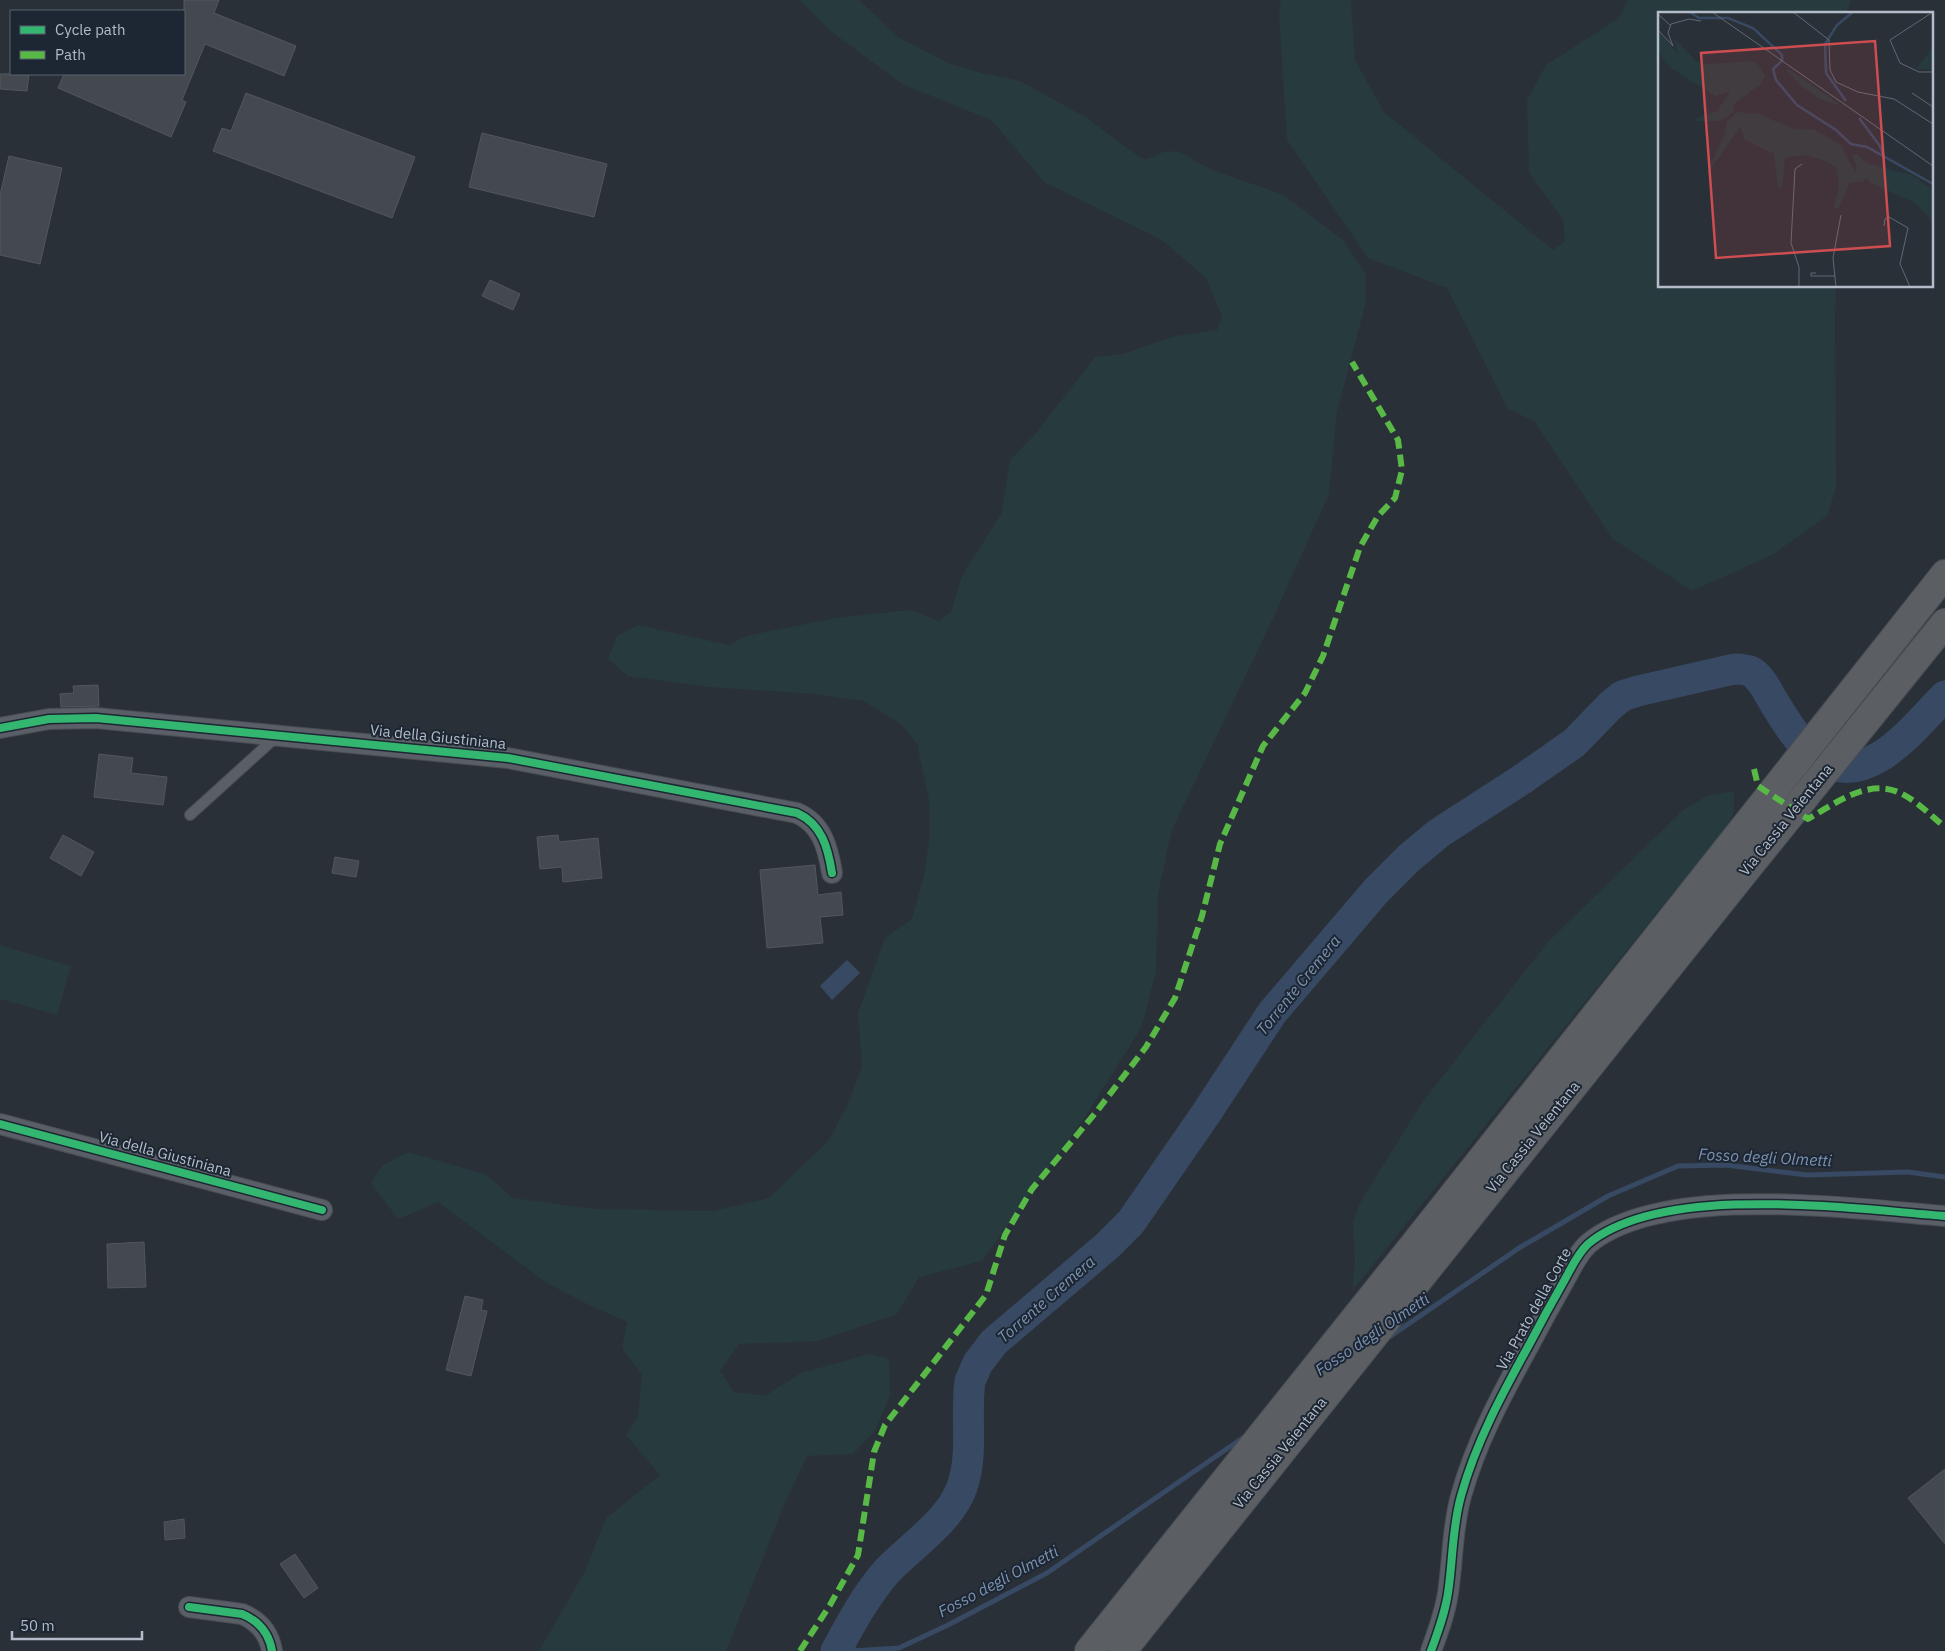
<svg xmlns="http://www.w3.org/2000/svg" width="1945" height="1651" font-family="'IBM Plex Sans',sans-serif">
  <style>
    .green { fill: #273a3e }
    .water { fill: #384963 }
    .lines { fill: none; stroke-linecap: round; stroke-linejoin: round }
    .stream { stroke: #384963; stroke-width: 5 }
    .river { stroke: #384963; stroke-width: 31 }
    .building { fill: #444950; stroke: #52575f }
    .service-casing { stroke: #484c53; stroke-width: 12 }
    .minor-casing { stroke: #484c53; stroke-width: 22 }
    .trunk-casing { stroke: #474c53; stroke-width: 30 }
    .service { stroke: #5a5e66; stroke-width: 10 }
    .minor { stroke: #5a5e66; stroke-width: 20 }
    .trunk { stroke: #5b5f64; stroke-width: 28 }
    .quiet { stroke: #58b947; stroke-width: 6; stroke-dasharray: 12 6; stroke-linecap: butt }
    .cycleway-casing { stroke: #1d2633; stroke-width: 11 }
    .cycleway { stroke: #33b770; stroke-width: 8 }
    .labels { text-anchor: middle; stroke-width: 4; stroke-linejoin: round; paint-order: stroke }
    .street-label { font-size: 15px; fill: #b4bcc9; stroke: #1d2633 }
    .water-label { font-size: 16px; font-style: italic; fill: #7c92b1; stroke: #1d2633 }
    .inset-river { fill: none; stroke: #384963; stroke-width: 2.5 }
    .inset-road { fill: none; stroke: #616872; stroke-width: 1 }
    .view { fill: #ce4d50; fill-opacity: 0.15; stroke: #ce4d50; stroke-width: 2.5 }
    .inset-edge { fill: none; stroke: #b4bcc9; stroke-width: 2.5 }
  </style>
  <rect width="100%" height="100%" fill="#2a3038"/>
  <path class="green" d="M800 0H859L898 37 948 63 978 72 1020 81 1087 118 1125 147 1145 160 1166 151 1180 152 1212 170 1284 195 1343 240 1365 273 1366 302 1337 412 1329 494 1274 616 1171 832 1158 895 1156 971 1142 1026 1087 1114 982 1261 919 1277 897 1314 818 1341 739 1344 720 1371 734 1392 765 1396 801 1373 869 1354 889 1359 890 1395 875 1431 853 1454 807 1456 784 1505 726 1651H539L584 1573 606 1518 660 1475 626 1435 638 1416 642 1375 622 1348 627 1322 591 1306 547 1283 438 1202 398 1219 371 1183 382 1166 408 1152 485 1174 513 1198 595 1209 713 1211 769 1198 829 1140 847 1106 862 1067 858 1013 885 938 912 919 924 876 930 834 929 800 917 744 901 724 863 701 815 694 708 687 628 676 608 659 617 636 638 625 729 645 746 636 835 618 910 610 939 621 951 612 962 576 1001 514 1010 460 1036 433 1095 357 1123 354 1175 336 1217 330 1222 317 1206 278 1162 240 1044 182 991 120 902 84 829 30Z
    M1281 0H1351L1355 60 1384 112 1553 250 1565 241 1563 220 1529 172 1527 100 1546 65 1619 18 1628 0H1851L1846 14H1659V286H1836L1835 315 1836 488 1827 516 1772 555 1692 591 1613 539 1534 421 1508 409 1447 288 1368 258 1287 140 1279 14Z
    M1734 791V811L1728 825 1352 1291 1355 1261 1353 1222 1360 1203 1421 1104 1547 943 1683 810 1707 796Z
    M0 945 71 966 57 1015 0 999Z"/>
  <path class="water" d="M847 960 860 973 832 1000 820 986Z"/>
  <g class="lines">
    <path class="stream" d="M1385 1340 1519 1248 1608 1196 1678 1166 1726 1165 1807 1175 1908 1172 1945 1177
      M852 1651 899 1648 948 1625 1047 1573 1244 1437"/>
    <path class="river" d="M836 1651C851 1623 866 1595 887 1571 911 1546 951 1520 962 1487 974 1453 965 1416 970 1381L978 1363 994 1342 1107 1246 1131 1222 1205 1115 1272 1013 1376 891 1409 858 1439 833 1521 780 1574 743 1610 706 1622 696 1638 691 1734 669C1740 669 1746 669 1752 672 1761 678 1767 690 1772 699 1797 740 1826 790 1881 756 1905 741 1925 716 1945 696"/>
  </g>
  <path class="building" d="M184 0H219L214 13 296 46 284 76 205 44 182 100 186 102 171 137 58 88 64 74H184Z
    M0 74H29L27 91 0 89Z
    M246 93 415 157 392 218 213 151 222 128 231 131Z
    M482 133 607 164 594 217 469 187Z
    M9 156 62 168 40 264 0 255V195Z
    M490 280 520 294 513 310 482 296Z
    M98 685 99 706 61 707 60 694 74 693 73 686Z
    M99 754 133 758 131 773 167 777 163 805 94 797Z
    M63 835 94 852 81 876 50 858Z
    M558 835 559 842 598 838 602 878 563 882 562 867 540 869 537 837Z
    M335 857 359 861 356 877 332 873Z
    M815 865 818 895 841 892 843 915 820 917 823 943 767 948 760 870Z
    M144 1242 146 1287 108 1288 107 1244Z
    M465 1296 483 1300 481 1310 487 1311 471 1376 446 1370Z
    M1945 1469V1544L1908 1498Z
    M184 1519 185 1538 165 1540 164 1522Z
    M295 1554 318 1588 304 1598 280 1564Z"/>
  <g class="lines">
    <defs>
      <path id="service" d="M190 815 276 737"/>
      <path id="minor" d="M0 728 49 719 96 718 508 758 797 813C822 824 828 848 832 873
        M0 1124 322 1210
        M189 1607 242 1614C259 1621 269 1633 272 1651
        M1431 1651C1438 1632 1445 1613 1448 1593 1453 1560 1452 1528 1461 1496 1476 1442 1502 1394 1529 1345 1540 1324 1552 1302 1564 1281 1571 1269 1577 1254 1588 1244 1663 1182 1852 1209 1945 1216"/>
      <path id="trunk" d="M1089 1651 1413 1246 1945 574
        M1122 1651 1745 871 1945 623"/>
    </defs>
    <use href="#service" class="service-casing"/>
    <use href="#minor" class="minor-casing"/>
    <use href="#trunk" class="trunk-casing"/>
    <use href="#service" class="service"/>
    <use href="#minor" class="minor"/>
    <use href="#trunk" class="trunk"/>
    <path class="quiet" d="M1754 769 1758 786 1808 819C1834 804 1867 779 1898 792 1915 799 1930 815 1945 827
      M800 1651 830 1605 858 1555 874 1452 885 1425 986 1295 1005 1235 1032 1189 1097 1111 1146 1047 1175 998 1202 916 1220 844 1263 746 1305 693 1323 656 1360 547 1378 516 1395 498 1402 470 1398 440 1352 362"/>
    <defs>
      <path id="cycleway" d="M0 728 49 719 96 718 508 758 797 813C822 824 828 848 832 873
        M0 1124 322 1210
        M189 1607 242 1614C259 1621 269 1633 272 1651
        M1431 1651C1438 1632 1445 1613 1448 1593 1453 1560 1452 1528 1461 1496 1476 1442 1502 1394 1529 1345 1540 1324 1552 1302 1564 1281 1571 1269 1577 1254 1588 1244 1663 1182 1852 1209 1945 1216"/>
    </defs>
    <use href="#cycleway" class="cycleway-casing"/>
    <use href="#cycleway" class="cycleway"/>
  </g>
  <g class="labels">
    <g class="street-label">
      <text transform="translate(438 737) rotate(6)" y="5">Via della Giustiniana</text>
      <text transform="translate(1786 820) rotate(-51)" y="5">Via Cassia Veientana</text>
      <text transform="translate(1533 1137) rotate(-51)" y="5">Via Cassia Veientana</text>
      <text transform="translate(165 1154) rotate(15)" y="5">Via della Giustiniana</text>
      <text transform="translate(1534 1309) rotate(-61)" y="5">Via Prato della Corte</text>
      <text transform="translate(1280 1453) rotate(-51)" y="5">Via Cassia Veientana</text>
    </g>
    <g class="water-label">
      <text transform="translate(1298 985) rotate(-51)" y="6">Torrente Cremera</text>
      <text transform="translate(1765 1157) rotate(3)" y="6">Fosso degli Olmetti</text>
      <text transform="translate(1046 1299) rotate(-41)" y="6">Torrente Cremera</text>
      <text transform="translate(1372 1334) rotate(-34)" y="6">Fosso degli Olmetti</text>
      <text transform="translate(998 1581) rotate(-28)" y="6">Fosso degli Olmetti</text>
    </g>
  </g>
  <g transform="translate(1658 12)">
    <rect width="275" height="275" fill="#2a3038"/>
    <path d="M0 19 20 42 16 26 39 50 49 52 96 49 107 63 103 72 77 91 75 100 63 109H37L41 105 59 99 72 80 57 84 13 56 0 40ZM275 35V58L258 57ZM128 58H132L184 94 164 88 146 76ZM79 100 100 102 137 117 157 118 183 133 197 160 199 155 194 144 198 142 211 152 254 163 275 178V210L257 191 213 171 208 166 204 170H192L180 198 176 195 181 174 178 156 168 149 148 143 127 146 124 175 120 176 116 142 87 128 82 115 45 168 66 124 69 109Z" fill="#273a3e"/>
    <path class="inset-river" d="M32 0 41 6H70L95 16 124 43V49L115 57 118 68 139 93 178 118 193 132 209 135 275 172M188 89 168 61 167 32 179 13 195 0M201 106 222 134 226 146"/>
    <path class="inset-road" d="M54 0 275 154M135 0 171 28 172 58 178 70 200 80 236 87 275 112M275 0 232 28 242 51 261 60H275M0 2 12 13M0 18 15 34 10 21 13 12 31 7 43 9M254 81 275 95M226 214 227 207 231 205 250 216 242 252 252 275M158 261H153V264H177M141 275V255L133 231 137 157 144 152M178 275 175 246 183 203"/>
    <path class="view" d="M217 29 232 234 58 246 43 41Z"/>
    <rect width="275" height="275" class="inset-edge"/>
  </g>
  <rect x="10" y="10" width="175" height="65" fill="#1d2633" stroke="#59626f"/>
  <rect x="20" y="26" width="25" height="8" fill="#33b770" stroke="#59626f"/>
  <text x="55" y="35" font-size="15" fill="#b4bcc9">Cycle path</text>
  <rect x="20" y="51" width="25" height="8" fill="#58b947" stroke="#59626f"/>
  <text x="55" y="60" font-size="15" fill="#b4bcc9">Path</text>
  <path d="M12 1631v8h130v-8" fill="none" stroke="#b4bcc9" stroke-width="2.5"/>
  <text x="20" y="1631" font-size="15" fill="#b4bcc9" stroke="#1d2633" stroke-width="4" paint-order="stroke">50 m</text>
</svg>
